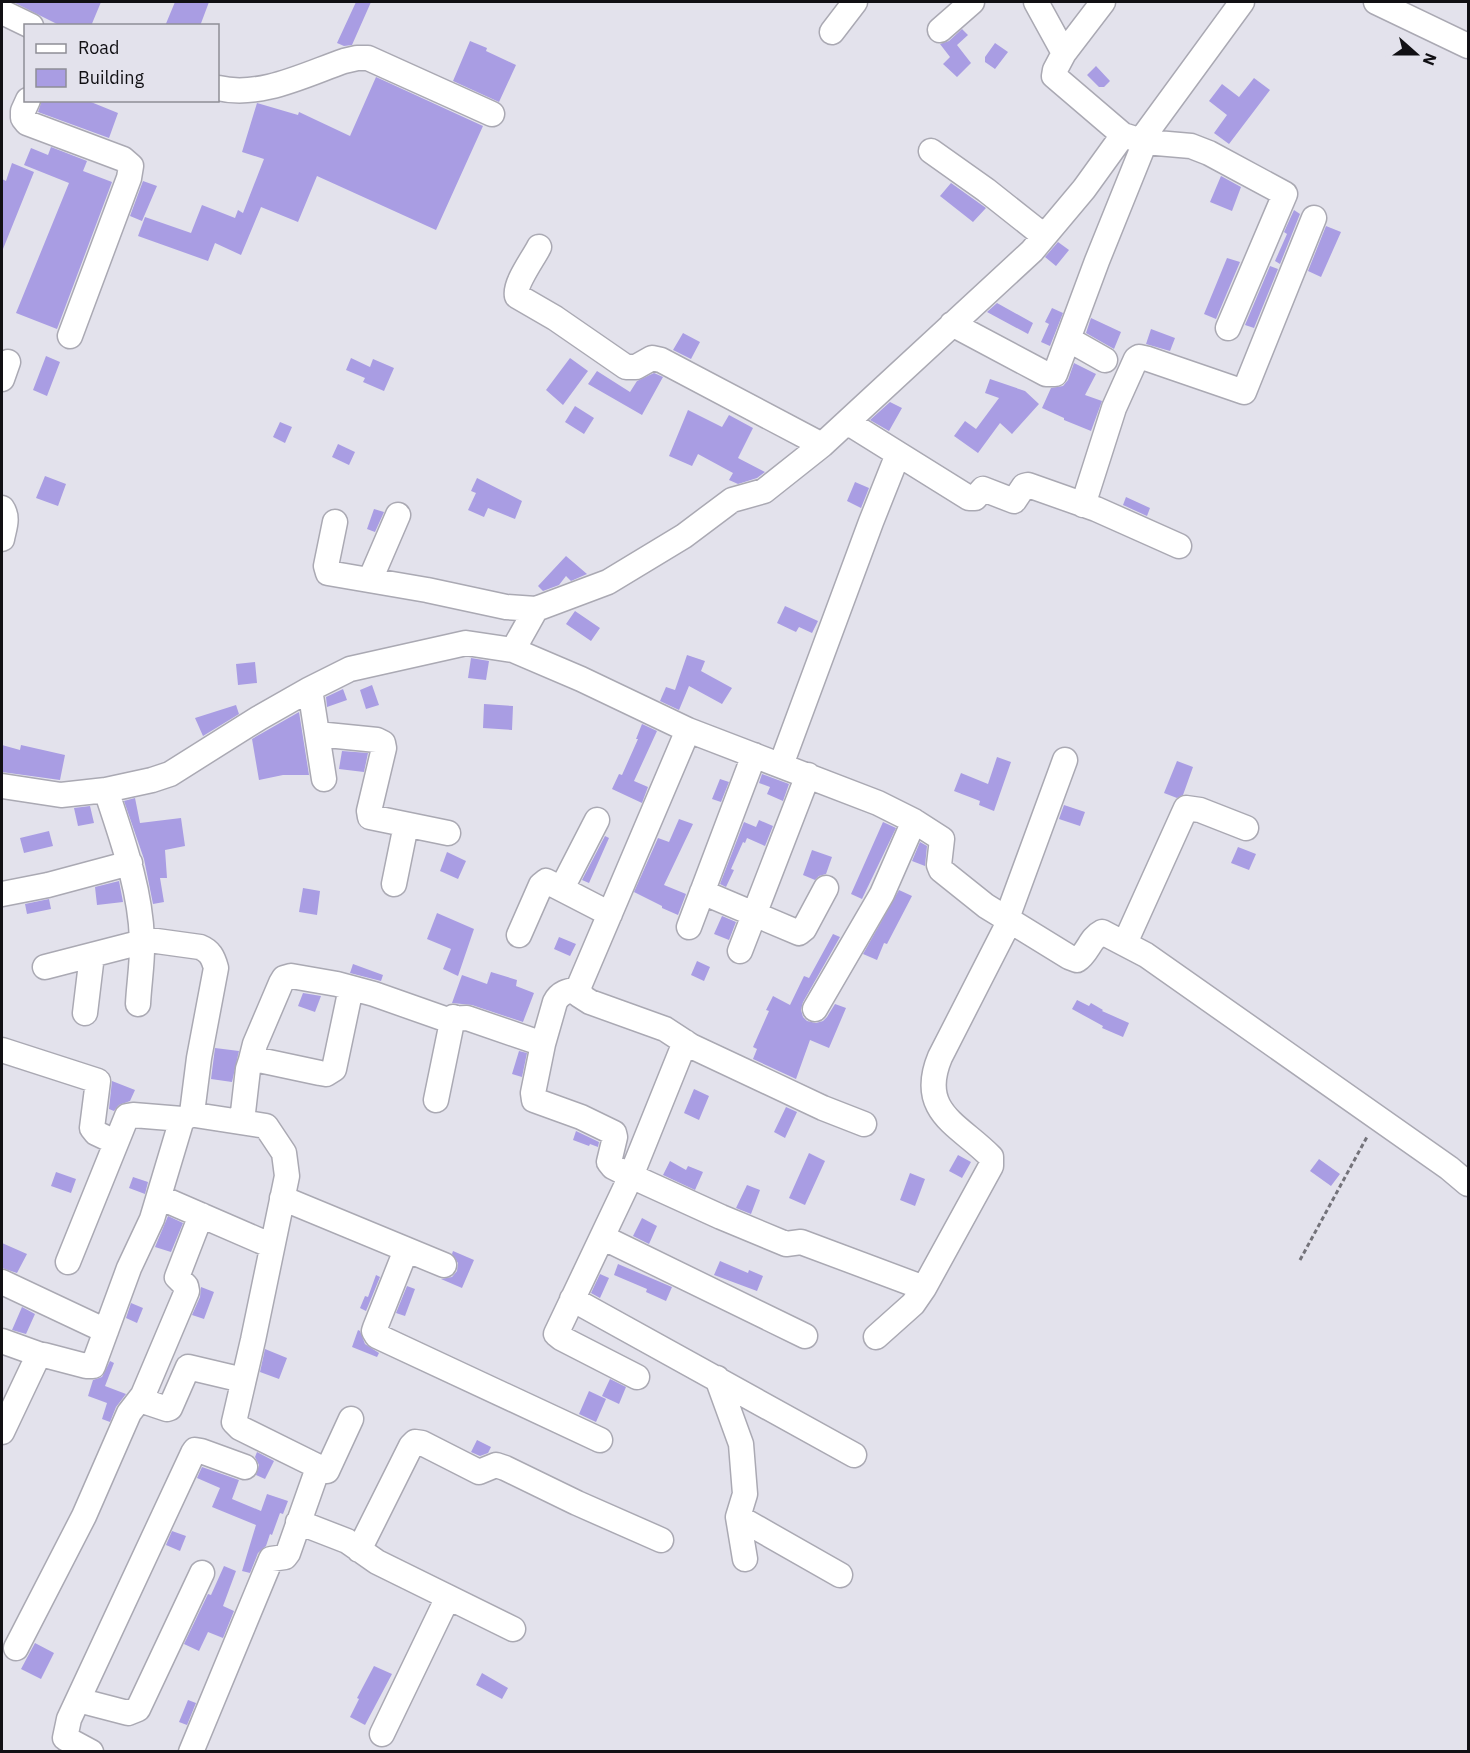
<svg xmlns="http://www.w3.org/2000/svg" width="1470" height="1753" font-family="'IBM Plex Sans',sans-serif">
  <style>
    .building { fill: #a99de3 }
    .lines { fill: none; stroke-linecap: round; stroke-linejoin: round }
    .minor-casing { stroke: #aaa9b3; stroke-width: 27 }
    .path { stroke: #74737a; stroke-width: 3; stroke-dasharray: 4.5 3; stroke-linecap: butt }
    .minor { stroke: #fff; stroke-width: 24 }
  </style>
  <rect width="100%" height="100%" fill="#e3e2ec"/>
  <path class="building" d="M13 2H101L91 26H61Z
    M175 2H209L200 26H165Z
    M356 2H371L352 45 344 46 337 43Z
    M962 29 968 35 957 45 971 63 957 77 943 64 950 57 940 44 949 41Z
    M470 41 487 48 486 51 516 65 499 102 453 81Z
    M995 43 1008 52 995 69 985 62V57Z
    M1096 66 1110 81 1104 87H1099L1087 75Z
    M376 77 483 126 436 230 317 176 298 222 261 207 241 255 215 243 208 261 138 236 145 217 191 233 202 205 235 218 238 210 243 213 264 159 242 152 257 103 298 115 299 112 350 136Z
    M1254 78 1270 90 1229 144 1214 133 1227 115 1209 101 1222 84 1239 97Z
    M42 100H86L118 113 109 138 38 112Z
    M51 147 87 161 83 171 112 182 57 329 16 313 69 183 24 165 31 148 48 155Z
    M12 163 34 172 3 249 2 179 6 181Z
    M1221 176 1241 187 1232 211 1210 202Z
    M143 181 157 186 142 221 130 216Z
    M951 183 986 208 973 222 940 196Z
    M1294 210 1300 214 1280 264 1275 261 1287 234 1284 232Z
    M1326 226 1341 232 1321 277 1308 271Z
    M1058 242 1069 250 1056 266 1045 257Z
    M1227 258 1240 262 1216 319 1204 314Z
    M1270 266 1278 269 1254 328 1245 325Z
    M997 303 1033 323 1028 334 987 312Z
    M1052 308 1063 313 1050 346 1041 342 1049 324 1045 322Z
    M1091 318 1121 332 1114 349 1086 333Z
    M1151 329 1175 338 1170 351 1146 344Z
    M683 333 700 342 691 359 673 350Z
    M46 356 60 362 47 396 33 390Z
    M351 358 370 367 373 359 394 368 384 391 363 382 365 378 346 370Z
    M570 358 588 371 563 405 546 390Z
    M1074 363 1096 374 1085 395 1102 401 1091 431 1064 420V418L1042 408 1051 388 1063 386 1068 380Z
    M597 371 630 392 637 381 654 373 663 377 642 415 588 384Z
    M990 379 1025 391 1039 404 1012 434 1000 423 978 453 954 436 965 421 976 429 999 398 985 393Z
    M890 402 902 408 889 431 870 420Z
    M575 406 594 418 584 434 565 422Z
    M688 410 722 427 729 415 753 428 738 458 765 472 757 478 738 484 729 480 733 473 698 454 692 466 669 456Z
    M280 422 292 427 285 443 273 437Z
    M338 444 355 452 349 465 332 457Z
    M45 476 66 484 58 506 36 498Z
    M477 478 522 501 515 519 488 508 484 517 468 510 476 493 471 491Z
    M855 482 869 488 861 508 847 501Z
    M1126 497 1150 508 1147 516 1123 505Z
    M374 509 384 512 375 532 367 529Z
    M566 556 587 574 571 581 566 576 559 585 543 591 538 586Z
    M785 606 818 621 812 633 799 627 796 632 777 623Z
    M575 611 600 628 591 641 566 624Z
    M687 655 705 661 701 671 732 688 722 704 689 686 679 710 660 701 666 687 675 690Z
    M471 658 489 661 486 680 468 678Z
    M255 662 257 683 238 685 236 664Z
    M372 685 379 705 366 709 360 690Z
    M343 689 347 700 327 707 326 697Z
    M484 704 513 706 512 730 483 728Z
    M236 705 239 714 203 736 195 718Z
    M299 712 309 775H283L259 780 252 739Z
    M642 724 657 731 634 781 648 787 642 803 612 789 619 774 622 775 638 739H636Z
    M2 745 20 750 21 745 65 755 60 780 2 772Z
    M342 751 368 753 364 772 339 769Z
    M997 757 1011 762 994 811 979 805 980 801 954 791 961 773 988 784Z
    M1177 761 1193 767 1183 795 1177 798 1164 793Z
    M762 774 789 784 783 801 767 794 770 787 759 783Z
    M720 779 729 782 721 802 712 799Z
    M135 798 140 823 181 818 185 846 165 850 167 878H160L164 902 153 904 144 859 124 801Z
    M1064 805 1085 812 1080 826 1059 819Z
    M90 806 94 823 78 826 74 808Z
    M679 819 693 824 664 885 686 894 678 915 662 908V906L634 892 658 838 669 842Z
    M759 820 773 826 765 846 747 838 745 843 743 842 731 869 734 870 726 887 720 884 744 822 756 827Z
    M883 822 896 828 862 899 851 894Z
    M49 831 53 846 24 853 20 838Z
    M605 836 609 838 589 883 582 880Z
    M920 842 927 846 925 866 912 861Z
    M1238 847 1256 854 1249 870 1231 863Z
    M812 850 832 857 826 874 819 876 815 880 803 875Z
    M447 852 466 861 458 879 440 871Z
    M119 881 123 902 97 905 95 887Z
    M303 888 320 891 317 915 299 912Z
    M899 890 912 896 887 944 884 943 877 960 863 954Z
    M49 899 51 909 27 914 25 904Z
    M437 913 474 929 458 976 443 969 451 949 427 939Z
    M722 916 736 922 729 940 714 934Z
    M833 934 840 937 803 1002 801 1010 803 1017 807 1021 816 1023 823 1021 827 1017 835 1004 846 1008 829 1048 810 1040 796 1079 753 1059 757 1049 753 1047 769 1011 766 1010 773 996 790 1005 804 976 809 978Z
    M559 937 576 944 570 956 554 949Z
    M697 961 710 967 704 981 691 975Z
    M353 964 383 975 381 981 350 973Z
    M491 972 517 980 516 986 534 993 523 1022 472 1005 452 1003 462 975 487 984Z
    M303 993 321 996 315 1012 298 1006Z
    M1077 1000 1089 1006 1091 1003 1103 1010 1102 1011 1129 1023 1123 1037 1102 1028 1103 1026 1072 1009Z
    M215 1048 239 1051 232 1082 211 1079Z
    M519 1051 527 1053 522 1077 512 1074Z
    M112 1081 135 1090 130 1101 119 1105 114 1111 109 1109Z
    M694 1089 709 1096 699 1120 684 1113Z
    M786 1107 797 1112 785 1138 774 1132Z
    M576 1131 599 1142 598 1147 590 1144 589 1146 573 1140Z
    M809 1153 825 1161 805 1205 789 1198Z
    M958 1155 971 1162 962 1178 949 1171Z
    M1319 1159 1340 1174 1331 1186 1310 1171Z
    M670 1161 686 1170 688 1166 703 1172 695 1190 663 1175Z
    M56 1172 76 1179 71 1193 51 1186Z
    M910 1173 925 1179 915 1206 900 1200Z
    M133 1177 148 1182 145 1194 129 1188Z
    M747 1185 760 1190 751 1214 736 1208Z
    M168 1216 183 1223 171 1252 155 1247Z
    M642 1218 657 1226 649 1244 633 1236Z
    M2 1243 27 1254 17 1273 2 1268Z
    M453 1251 474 1260 462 1288 441 1279 452 1277 457 1271 458 1263 452 1254Z
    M720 1261 748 1273 749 1270 763 1276 757 1291 714 1275Z
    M618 1264 672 1287 666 1301 646 1292 647 1289 614 1275Z
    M600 1274 609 1278 600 1298 591 1293Z
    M376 1275 380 1277 366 1311 360 1308 365 1296 368 1297Z
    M407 1286 415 1289 405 1316 396 1313Z
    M201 1287 214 1292 204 1319 192 1315 200 1297Z
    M131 1303 143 1308 137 1323 126 1318Z
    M22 1307 35 1314 26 1334 12 1330Z
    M358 1330 360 1331 365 1344 379 1353 377 1357 352 1347Z
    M265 1349 287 1358 279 1379 260 1372Z
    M110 1361 114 1363 105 1386 126 1394 116 1407 110 1422 102 1419 107 1403 88 1396 93 1380 102 1377Z
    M610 1379 626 1387 619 1404 602 1396Z
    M589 1391 606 1399 596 1422 579 1414Z
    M477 1440 491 1447 488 1453 480 1456 471 1452Z
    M257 1452 274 1461 265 1479 256 1475 259 1465 255 1457Z
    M202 1467 239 1480 232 1499 261 1511 267 1494 288 1501 283 1514 280 1513 272 1535 270 1534 266 1546 258 1553 250 1573 242 1571 256 1525 212 1507 220 1488 197 1478Z
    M172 1531 186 1536 180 1551 166 1545Z
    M224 1566 236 1571 223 1606 234 1611 223 1638 208 1632 199 1651 184 1644 208 1594 211 1595Z
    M35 1643 54 1653 41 1679 21 1669Z
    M374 1666 392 1674 365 1725 350 1717 359 1699 357 1698Z
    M482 1673 508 1688 502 1699 476 1685Z
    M188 1700 196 1703 187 1725 179 1722Z"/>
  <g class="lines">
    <defs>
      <path id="minor" d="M1036 2 1064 53 1055 70 1054 76 1123 135 1145 142 1191 146 1209 153 1285 194 1228 328
        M1376 2 1468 46
        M2 12 31 26
        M940 30 972 2
        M832 32 855 2
        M1064 53 1103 2
        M218 88C260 98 304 75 344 61L357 58H368L492 114
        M28 100 23 111V118L27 123 123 159 131 166 129 178 70 336
        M1141 140 1242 2
        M931 151 986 190 1044 236
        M539 247C533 259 514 284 517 296L555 318 626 367H636L652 358 661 360 822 445
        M952 324 1046 374H1055L1097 261 1145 142
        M1068 339 1105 360
        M2 379 8 362
        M847 422 969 498H975L983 489 1014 501 1024 486 1028 485 1096 509 1179 546
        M1083 505 1114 408 1136 359 1139 357 1148 359 1244 392 1314 218
        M2 508C9 518 4 528 2 539
        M335 522 326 566 328 573 427 590 506 607 536 609
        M370 580 398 515
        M513 650 536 609 608 582 684 536 732 500 764 491 822 445 1032 251 1084 189 1123 135
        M310 689 324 779
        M688 730 580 984 579 995 590 1002 665 1029 691 1046 823 1108 864 1124
        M317 734 377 740 383 743 384 748 369 811 370 817 448 833
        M781 765 871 522 898 454
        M2 786 61 795 106 790 152 780 170 774 259 718 310 689 350 669 466 643 513 650 581 679 688 730 878 803 914 821 942 839 939 865 941 870 986 906 1069 957 1077 960C1088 953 1090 938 1102 932L1146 955 1449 1168 1468 1184
        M106 790C122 839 140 887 142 939 143 960 139 983 138 1004
        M394 884 406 825
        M562 888 597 820
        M702 892 799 933 804 929 826 888
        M2 894 48 885 130 863
        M1007 918 1065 760
        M689 927 754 755
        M519 935 541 885 546 881 610 914
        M142 939 200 947C210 951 213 957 216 968L199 1058 192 1113 195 1115 266 1126 284 1153 287 1176 253 1340 234 1422 240 1428 327 1471 351 1419
        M1125 943 1186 808 1200 810 1246 828
        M740 951 808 775
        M45 967 142 942
        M579 989C568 991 560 992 555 1002L543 1044 533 1093 534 1100 581 1117 614 1133 615 1137 609 1162 613 1167 631 1176 721 1217 786 1244 801 1242 924 1288
        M815 1009 882 894 914 821
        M85 1013 92 955
        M2 1050 98 1081 92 1128 96 1133 115 1142
        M251 1060 255 1044 281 983 284 978 291 976 337 984 374 994 445 1019 467 1018 543 1044
        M436 1100 453 1017
        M242 1121 248 1069 251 1060H259L320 1073 326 1074 334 1069 351 988
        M159 1197 272 1246
        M282 1198 444 1265
        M602 1237 805 1336
        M406 1250 375 1328 374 1331 377 1336 600 1440
        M68 1262 127 1116 133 1115 182 1119 193 1114
        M2 1282 106 1331
        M572 1299 854 1455
        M876 1337 913 1304 924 1288 991 1166V1157C960 1125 917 1112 940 1057L1010 920
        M2 1341 41 1355
        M637 1377 561 1338 556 1334 631 1176 685 1042
        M717 1378 741 1444 745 1494 738 1517 745 1559
        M140 1400 167 1409 170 1408 188 1367 243 1380
        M2 1432 38 1356 44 1355 86 1366H93L129 1268 152 1219 182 1119
        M738 1517 840 1575
        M298 1522 347 1541 377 1562 513 1629
        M359 1550 411 1446 415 1442 422 1443 479 1472 496 1465 505 1468 577 1503 661 1540
        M16 1648 84 1516 129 1413 143 1395 187 1291 186 1286 177 1277 201 1215
        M78 1700 128 1713 138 1709 202 1573
        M382 1734 448 1597
        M91 1752 65 1738 69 1719 193 1453 195 1450 201 1451 245 1467
        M191 1752 271 1559 285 1557 288 1553 318 1468"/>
    </defs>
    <use href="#minor" class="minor-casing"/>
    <path class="path" d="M1300 1260 1368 1135"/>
    <use href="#minor" class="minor"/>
  </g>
  <rect width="1470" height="1753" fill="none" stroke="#111014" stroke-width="6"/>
  <rect x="24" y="24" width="195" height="78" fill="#e3e2ec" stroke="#8f8e96" stroke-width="1.5"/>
  <rect x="36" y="44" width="30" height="9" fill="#ffffff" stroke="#8f8e96" stroke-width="1.5"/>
  <text x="78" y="54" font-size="18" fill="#111014">Road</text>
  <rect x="36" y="69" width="30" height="18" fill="#a99de3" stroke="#8f8e96" stroke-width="1.5"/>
  <text x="78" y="84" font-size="18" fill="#111014">Building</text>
  <g transform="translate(1416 54) rotate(111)" stroke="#e3e2ec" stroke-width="4.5" paint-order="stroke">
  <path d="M0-4.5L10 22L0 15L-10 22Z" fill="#111014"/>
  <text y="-9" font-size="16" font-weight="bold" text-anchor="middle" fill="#111014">N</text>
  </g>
</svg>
